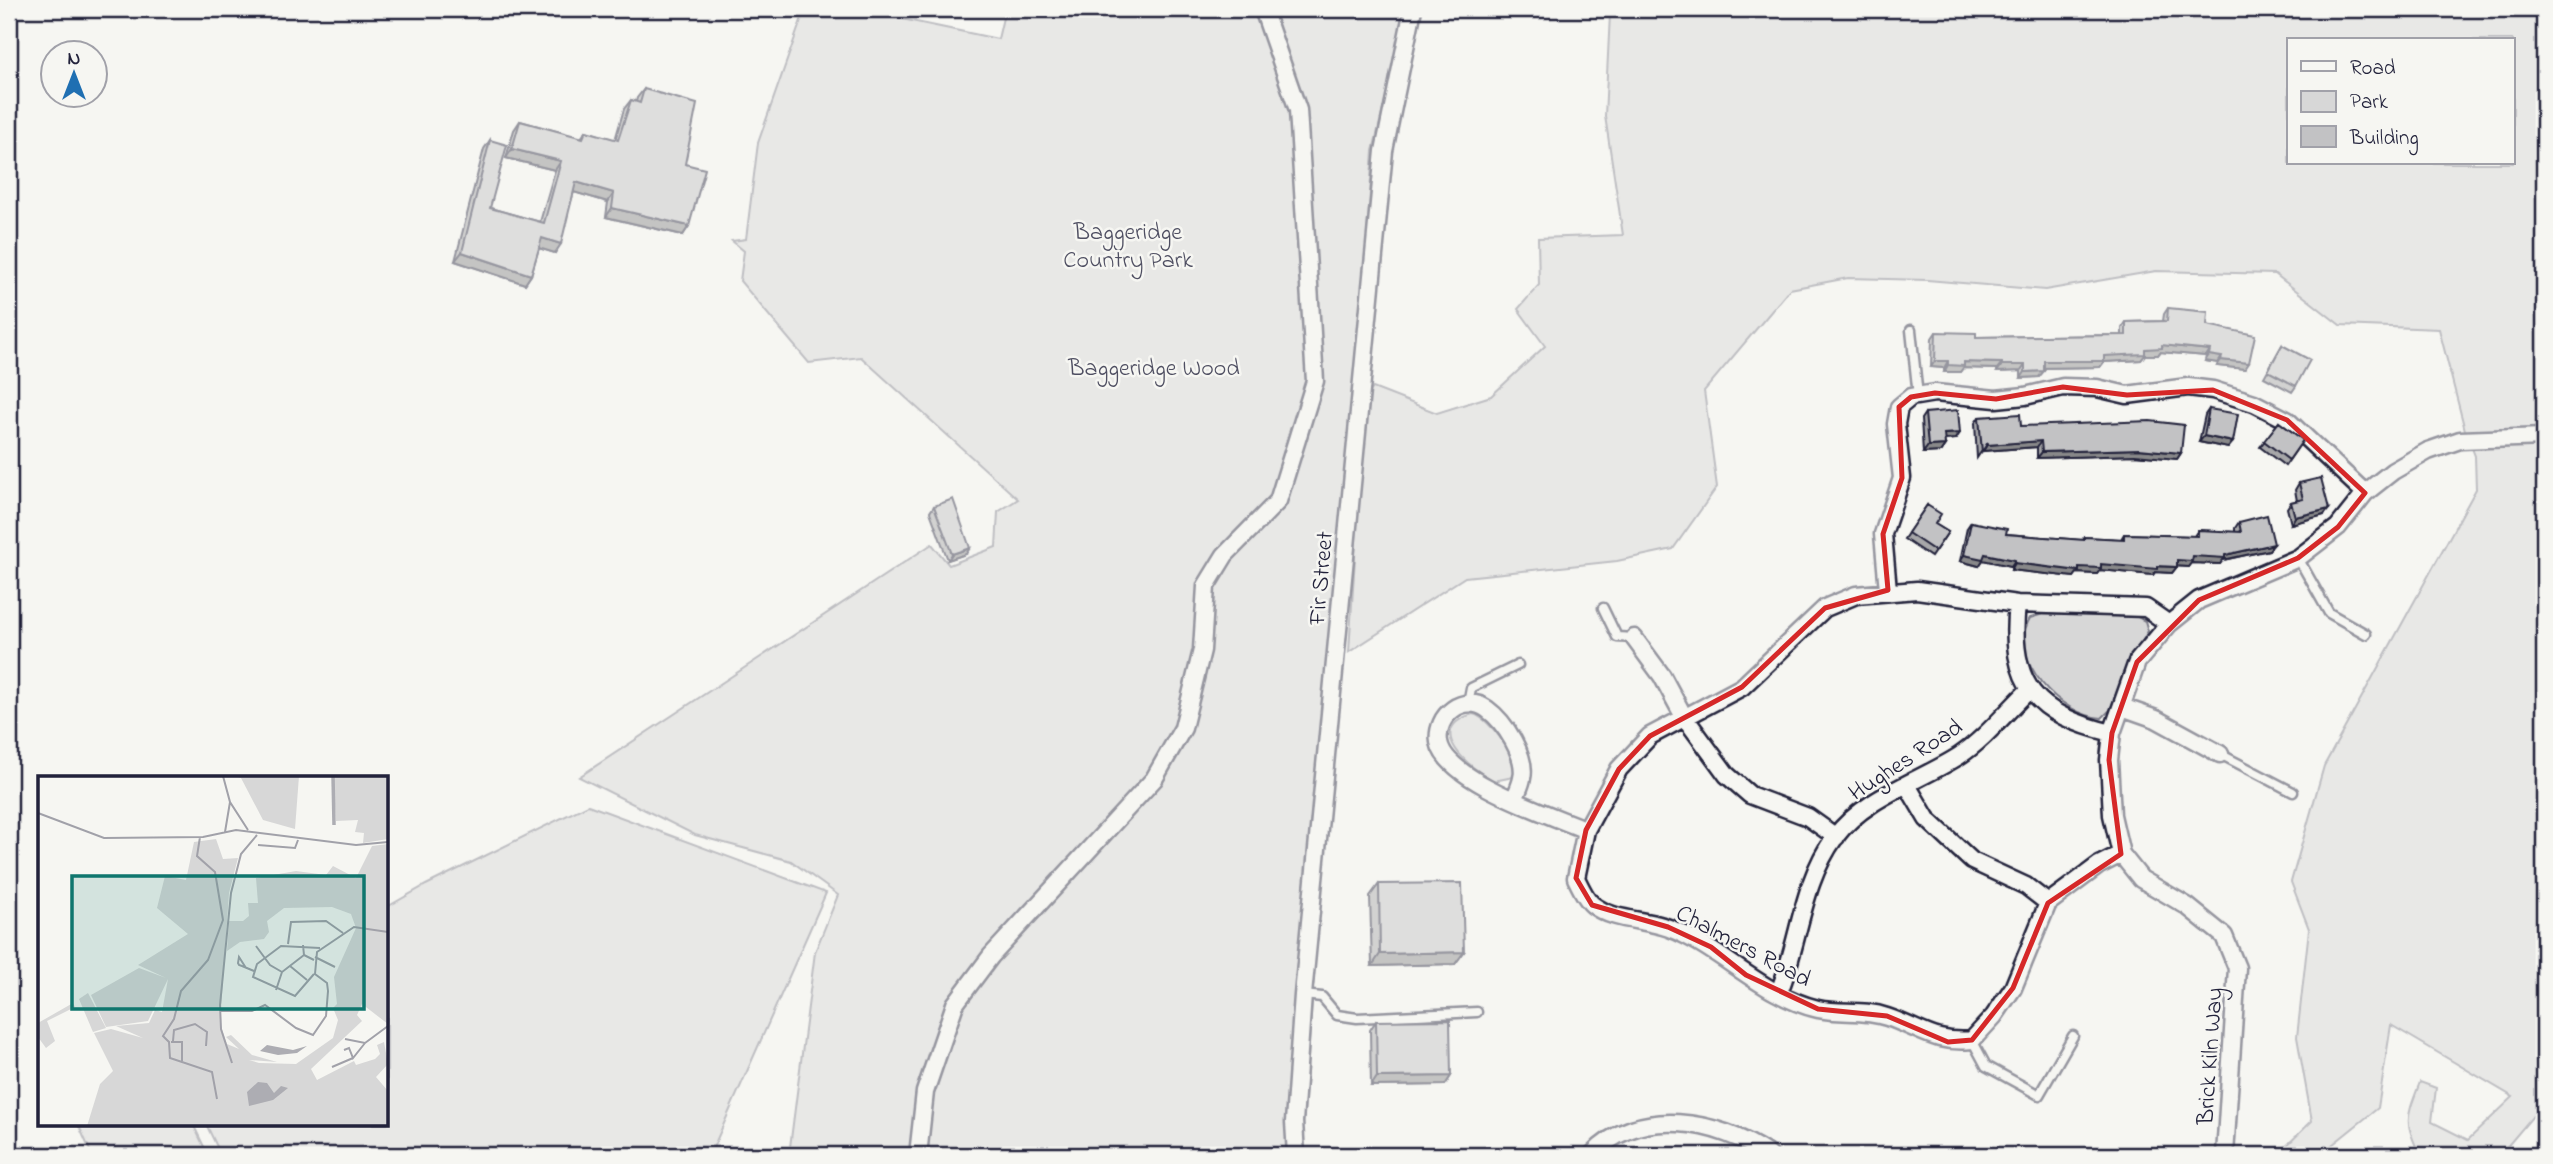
<svg xmlns="http://www.w3.org/2000/svg" width="2553" height="1164" font-family="'Indie Flower',sans-serif">
  <style>
    .green { fill: #d7d7d7; stroke: #7c7c89; stroke-width: 2; fill-rule: evenodd }
    .lines { fill: none; stroke-linecap: round; stroke-linejoin: round }
    .service-casing { stroke: #22223b; stroke-width: 13 }
    .minor-casing { stroke: #22223b; stroke-width: 21 }
    .service { stroke: #f6f6f2; stroke-width: 8 }
    .minor { stroke: #f6f6f2; stroke-width: 16 }
    .wall { fill: #a7a7a9; stroke: #22223b; stroke-width: 2 }
    .shaded-wall { fill: #888889; stroke: #22223b; stroke-width: 2 }
    .building { fill: #c2c2c4; stroke: #22223b; stroke-width: 2 }
    .marked { fill: none; stroke: #d62828; stroke-width: 5; stroke-linejoin: round }
    .labels { text-anchor: middle; stroke-width: 5; stroke-linejoin: round; paint-order: stroke }
    .park-label { font-size: 24px; fill: #4f4f62; stroke: #f6f6f2 }
    .street-label { font-size: 24px; fill: #22223b; stroke: #f6f6f2 }
    .inset-river { fill: none; stroke: #adadb3; stroke-width: 3.5 }
    .inset-road { fill: none; stroke: #a1a1a9; stroke-width: 2 }
    .view { fill: #0f766e; fill-opacity: 0.15; stroke: #0f766e; stroke-width: 3.5 }
    .inset-edge { fill: none; stroke: #22223b; stroke-width: 3.5 }
  </style>
  <rect width="100%" height="100%" fill="#f6f6f2"/>
  <filter id="ink" filterUnits="userSpaceOnUse"><feTurbulence type="fractalNoise" baseFrequency=".0143" numOctaves="2"/><feDisplacementMap in="SourceGraphic" scale="14" xChannelSelector="R" yChannelSelector="G"/><feConvolveMatrix kernelMatrix="1 2 1 2 8 2 1 2 1" color-interpolation-filters="sRGB"/></filter>
  <g filter="url(#ink)">
    <path class="green" d="M805 9H854L998 39 1005 9H1407L1373 151 1301 1155H789L815 952 838 895 791 861 695 835 579 777 932 544 949 565 996 547 998 512 1018 499 861 357 809 363 740 281 744 251 732 241 746 239 758 143Z
      M1643 9H2469L2483 16 2488 9H2544V1116L2537 1111 2500 1155H2420C2403 1121 2407 1117 2420 1082L2436 1088 2432 1122 2468 1140 2513 1097 2391 1025 2378 1108 2322 1153 2325 1155 2278 1154 2312 1121 2297 1037 2309 929 2291 882 2324 766 2476 489 2475 456 2465 430 2439 329 2340 325 2275 274 2156 271 2045 290 1927 280 1848 278 1790 289 1704 391 1717 487 1673 549 1617 561 1465 577 1349 652 1365 399 1373 388 1437 413 1491 396 1545 346 1518 309 1539 285 1538 238 1623 235 1605 116 1610 14ZM2289 40H2513V163H2289Z
      M2043 614 2134 615 2145 621 2148 631 2123 676 2110 710 2102 718C2061 716 2006 659 2030 618Z
      M1473 714C1490 718 1521 760 1513 777L1494 781C1470 769 1422 729 1473 714Z
      M588 805 826 893 710 1155H221L206 1124H387V907L426 885Z
      M78 1124H193L208 1155H92Z"/>
    <g class="lines">
      <defs>
        <path id="service" d="M1911 330 1918 396
          M2298 558 2329 613 2366 634
          M1603 608 1617 637 1634 638
          M1468 704 1471 688 1518 665
          M2220 754 2293 792
          M1303 995 1322 997 1337 1015 1357 1018 1477 1012
          M1972 1040 1986 1066 2039 1095 2073 1036"/>
        <path id="minor" d="M1888 590 1883 534 1902 478 1896 424 1899 407 1911 397 1935 393 1996 399 2025 396 2063 387 2097 388 2127 395 2188 387 2213 390 2254 403 2287 420 2365 493
          M2017 604C2008 685 2036 715 2112 733
          M1634 638 1662 676 1683 715 1727 775 1750 795 1808 817 1836 837
          M2122 707 2156 719 2220 754
          M1907 785 1927 819 1972 861 2026 886 2048 903
          M1515 798C1517 792 1521 785 1522 778 1527 757 1505 722 1487 709 1464 693 1435 715 1439 742 1446 781 1551 815 1586 830
          M2121 854 2099 865 2048 903 2013 988 1994 1016 1972 1040C1935 1044 1920 1028 1887 1017 1864 1009 1841 1014 1818 1009 1762 996 1722 948 1669 928 1646 919 1613 921 1593 905 1586 900 1580 886 1576 878L1586 830 1619 769 1650 736 1742 687 1825 608 1856 595 1917 590 2017 604 2146 608 2169 624
          M1779 992C1800 941 1801 884 1835 837 1865 797 1918 782 1959 756 1985 739 2007 711 2029 690
          M918 1155 925 1092 955 1004 991 956 1154 779 1183 728 1202 650 1206 586 1225 555 1278 501 1315 381 1298 110 1263 9
          M1296 1155 1294 1122 1303 995 1384 151 1413 9
          M1592 1155C1638 1105 1718 1120 1769 1155
          M2225 1155 2237 968 2224 936 2187 906 2141 879 2121 854 2112 815 2109 760 2112 733 2137 662 2169 624 2199 600 2298 558 2338 527 2365 493 2393 471 2428 451 2460 440 2544 437"/>
      </defs>
      <use href="#service" class="service-casing"/>
      <use href="#minor" class="minor-casing"/>
      <use href="#service" class="service"/>
      <use href="#minor" class="minor"/>
    </g>
    <path class="wall" d="M644 89 685 164 689 226 683 235 606 217 608 202 574 192 555 253 539 248 531 275 525 284 455 261 484 149 490 140V208L540 222 555 170 506 158 514 130 520 121 581 138 586 131 615 140 624 109 631 100 636 102 637 98Z
      M2168 308 2207 325 2245 369 2217 366 2218 363 2205 361 2206 356 2160 352 2158 355H2145L2141 360 2104 362 2100 367 2044 368 2039 377 2021 378V371L1997 372V369L1963 368 1960 372H1944V368L1931 367 1932 338 1936 332 1976 337 2122 335V328L2126 322 2163 321 2164 314Z
      M2282 345 2296 386 2292 392 2264 377Z
      M2209 409 2233 442 2228 448 2199 442 2205 415Z
      M1925 413 1956 439 1944 440 1945 445 1940 452 1923 453 1921 419Z
      M1979 417 2021 426 2181 453 2177 459 2135 455 2037 458V447L1983 451V449L1977 458 1975 423Z
      M2279 422 2303 440 2285 466 2260 447Z
      M2299 483 2324 515 2291 524 2287 508 2291 502 2297 501 2295 490Z
      M1927 505 1935 524 1948 532 1931 557 1904 539Z
      M934 506 966 554 948 560 930 512Z
      M1971 522 2006 534 2082 540 2084 537 2121 539 2124 534 2194 536 2198 530 2235 532V528L2239 522 2269 550 2223 560 2220 564 2191 563 2188 567 2177 566 2172 573 2155 572 2153 575 2100 570 2097 574 2077 573 2074 577 2011 570V566L1983 560 1979 566 1960 561 1967 528Z
      M1379 884 1464 952 1455 964 1372 966 1370 896Z
      M1376 1021 1451 1076 1445 1085 1371 1086 1370 1030Z"/>
    <path class="shaded-wall" d="M512 149 561 161 555 170 506 158Z
      M576 182 614 193 608 202 570 191Z
      M612 208 689 226 683 235 606 217Z
      M542 238 561 244 555 253 535 247Z
      M462 252 531 275 525 284 455 261Z
      M2162 345 2210 350 2206 356 2160 352 2158 355H2145L2141 360 2104 362 2100 367 2039 368 2044 361 2145 349Z
      M2209 355 2222 357 2218 363 2205 361Z
      M2221 360 2249 363 2245 369 2217 366Z
      M1935 361H1948L1944 368 1931 367Z
      M1964 362 2002 363 1997 369 1963 368 1960 372H1944L1948 365Z
      M2002 365H2025L2021 371 1997 372Z
      M2044 371 2039 377 2021 378 2025 372Z
      M1960 433 1956 439 1940 440 1944 434Z
      M2204 436 2233 442 2228 448 2199 442Z
      M2041 441 2037 447 1983 451 1987 445Z
      M1945 445 1940 452 1923 453 1928 446Z
      M2139 449 2181 453 2177 459 2135 455 2037 458 2042 452Z
      M2329 509 2324 515 2291 524 2295 517Z
      M2274 544 2269 550 2223 560 2220 564 2191 563 2188 567 2173 566 2177 560 2193 556 2225 555Z
      M970 548 966 554 948 560 952 554Z
      M1985 554 2015 560 2011 566 1983 560 1979 566 1960 561 1964 555Z
      M2015 563 2079 567 2101 564 2177 567 2172 573 2155 572 2153 575 2100 570 2097 574 2077 573 2074 577 2011 570Z
      M1464 952 1455 964 1372 966 1380 954Z
      M1451 1076 1445 1085 1371 1086 1377 1077Z"/>
    <path class="building" d="M644 89 697 104 685 164 705 169 689 226 612 208 614 193 576 182 561 244 542 238 531 275 462 252 490 140 507 145 490 208 544 223 561 161 512 149 520 121 583 138 586 131 618 140 631 100 640 103Z
      M2168 308 2208 312 2207 325 2255 335 2249 363 2221 360 2222 357 2209 355 2210 350 2162 345V348L2145 349V354L2104 356V361H2044V371L2025 372V365H2002V363L1964 362V366L1948 365V361H1935L1936 332 1976 333V337L2126 335V322L2167 321Z
      M2282 345 2310 360 2296 386 2268 371Z
      M2209 409 2238 414 2233 442 2204 436Z
      M1958 410 1960 433 1944 434 1945 445 1928 446 1925 413Z
      M2020 414 2021 426 2150 421 2184 425 2181 453 2139 449 2042 452 2041 441 1987 445 1988 442 1982 452 1979 417Z
      M2279 422 2303 440 2289 460 2264 441Z
      M2321 478 2329 509 2295 517 2291 502 2303 499 2299 483Z
      M953 499 970 548 952 554 934 506Z
      M1927 505 1941 514 1935 524 1948 532 1935 551 1908 533Z
      M2267 515 2274 544 2225 555V558L2193 556 2192 561 2177 560V567L2158 566V569L2101 564V568L2079 567V571L2015 563V560L1985 554 1983 559 1964 555 1971 522 2007 529 2006 534 2084 540V537L2124 539V534L2198 536V530L2241 532 2239 522Z
      M1462 883 1464 952 1380 954 1379 884Z
      M1450 1020 1451 1076 1377 1077 1376 1021Z"/>
  </g>
  <path d="M0 0H2553V1164H0ZM2063 387 2127 395 2213 390 2287 420 2365 493 2338 527 2298 558 2199 600 2137 662 2112 733 2109 760 2121 854 2048 903 2013 988 1972 1040 1948 1042 1887 1016 1818 1009 1746 975 1711 947 1668 927 1592 905 1576 878 1586 830 1619 769 1650 736 1742 687 1825 608 1888 590 1883 534 1902 478 1899 407 1911 397 1935 393 1996 399Z" fill="#f6f6f2" fill-opacity=".55" fill-rule="evenodd"/>
  <path class="marked" d="M2063 387 2127 395 2213 390 2287 420 2365 493 2338 527 2298 558 2199 600 2137 662 2112 733 2109 760 2121 854 2048 903 2013 988 1972 1040 1948 1042 1887 1016 1818 1009 1746 975 1711 947 1668 927 1592 905 1576 878 1586 830 1619 769 1650 736 1742 687 1825 608 1888 590 1883 534 1902 478 1899 407 1911 397 1935 393 1996 399Z"/>
  <g class="labels">
    <g class="park-label">
      <text x="1128" y="239">Baggeridge<tspan x="1128" dy="28">Country Park</tspan></text>
      <text x="1154" y="375">Baggeridge Wood</text>
    </g>
    <g class="street-label">
      <text transform="translate(1320 578) rotate(-85)" y="8">Fir Street</text>
      <text transform="translate(1905 759) rotate(-33)" y="8">Hughes Road</text>
      <text transform="translate(1744 945) rotate(28)" y="8">Chalmers Road</text>
      <text transform="translate(2209 1056) rotate(-86)" y="8">Brick Kiln Way</text>
    </g>
  </g>
  <g transform="translate(38 776)">
    <rect width="350" height="350" fill="#f6f6f2"/>
    <path d="M197 0H261L257 53 225 44 203 2ZM295 0H350V63L325 67 326 57 317 56 320 44 298 45ZM178 63 185 83 200 82 191 117 182 248 189 268 201 273 188 261 193 259 214 279 239 286 211 284 221 287 258 288 295 262 300 244 295 232 299 228 296 201 318 152 313 138 294 131 246 132 229 145 231 156 226 163 202 166 189 175 191 145H205L211 140 210 127H220L218 102 258 95 288 99 295 90 318 102 334 70 350 68V248L324 228 319 239 324 245 273 293 279 304 316 285 318 289 337 283 342 278 339 269 346 266 350 288 338 301 350 315V350H49L62 308 75 295 56 257 73 253 105 262 78 250 111 247 117 234 124 236 130 203 110 245 68 251 53 219 101 192 128 202 100 189 150 158 119 132 127 100 148 104 156 66ZM50 217 68 252 55 256 41 223ZM35 227 37 231 9 245 17 265 8 272 0 261V247Z" fill="#d7d7d7"/>
    <path d="M229 269 255 274 269 270 259 277 240 279 222 275ZM220 306 229 307 236 317 243 310 250 312 235 324 211 330 209 316Z" fill="#adadb3"/>
    <path class="inset-river" d="M295 0 296 49"/>
    <path class="inset-road" d="M185 0 192 26 210 54M0 37 66 62 165 61 198 54 318 69 350 66M187 56 192 26M162 61 159 80 177 96 185 144 170 184 143 215 136 243 125 260 131 266 132 282 174 296 179 323M220 69 257 72 260 64M250 168 253 146 288 145 305 157M265 169 266 179 276 184M218 170 232 189 244 196M277 181 297 191M252 190 269 204M208 192 201 181 200 187 201 189 204 190 216 195M276 198 257 220 215 201 219 188 243 170 282 172M238 214 244 196 266 179M183 235H214L227 229 258 252 275 259 288 240 290 215 289 207 277 198 279 176 316 151 350 156M307 263 327 267 350 250M135 265 136 254 157 248 169 256 168 270M133 266H144V285M306 274 311 272 315 282 327 267M194 287 183 253 182 229 193 117 203 78 219 59M294 291 315 282"/>
    <path class="view" d="M34 100H326V233H34Z"/>
    <rect width="350" height="350" class="inset-edge"/>
  </g>
  <rect width="2553" height="1164" fill="none" stroke="#f6f6f2" stroke-width="35"/>
  <rect x="18" y="18" width="2518" height="1129" fill="none" stroke="#22223b" stroke-width="2.5" filter="url(#ink)"/>
  <rect x="2287" y="38" width="228" height="126" fill="#f6f6f2" stroke="#a1a1a9" stroke-width="2"/>
  <rect x="2301" y="61" width="35" height="10" fill="#f6f6f2" stroke="#a1a1a9" stroke-width="2"/>
  <text x="2350" y="74" font-size="21" fill="#22223b">Road</text>
  <rect x="2301" y="91" width="35" height="21" fill="#d7d7d7" stroke="#a1a1a9" stroke-width="2"/>
  <text x="2350" y="108" font-size="21" fill="#22223b">Park</text>
  <rect x="2301" y="126" width="35" height="21" fill="#c2c2c4" stroke="#a1a1a9" stroke-width="2"/>
  <text x="2350" y="144" font-size="21" fill="#22223b">Building</text>
  <g transform="translate(74 74)"><circle r="33" fill="#f6f6f2" stroke="#a1a1a9" stroke-width="2"/>
  <path d="M0-5L12 26L0 18L-12 26Z" fill="#1f6fb2"/>
  <text y="-10" font-size="19" font-weight="bold" text-anchor="middle" fill="#22223b">N</text>
  </g>
</svg>
